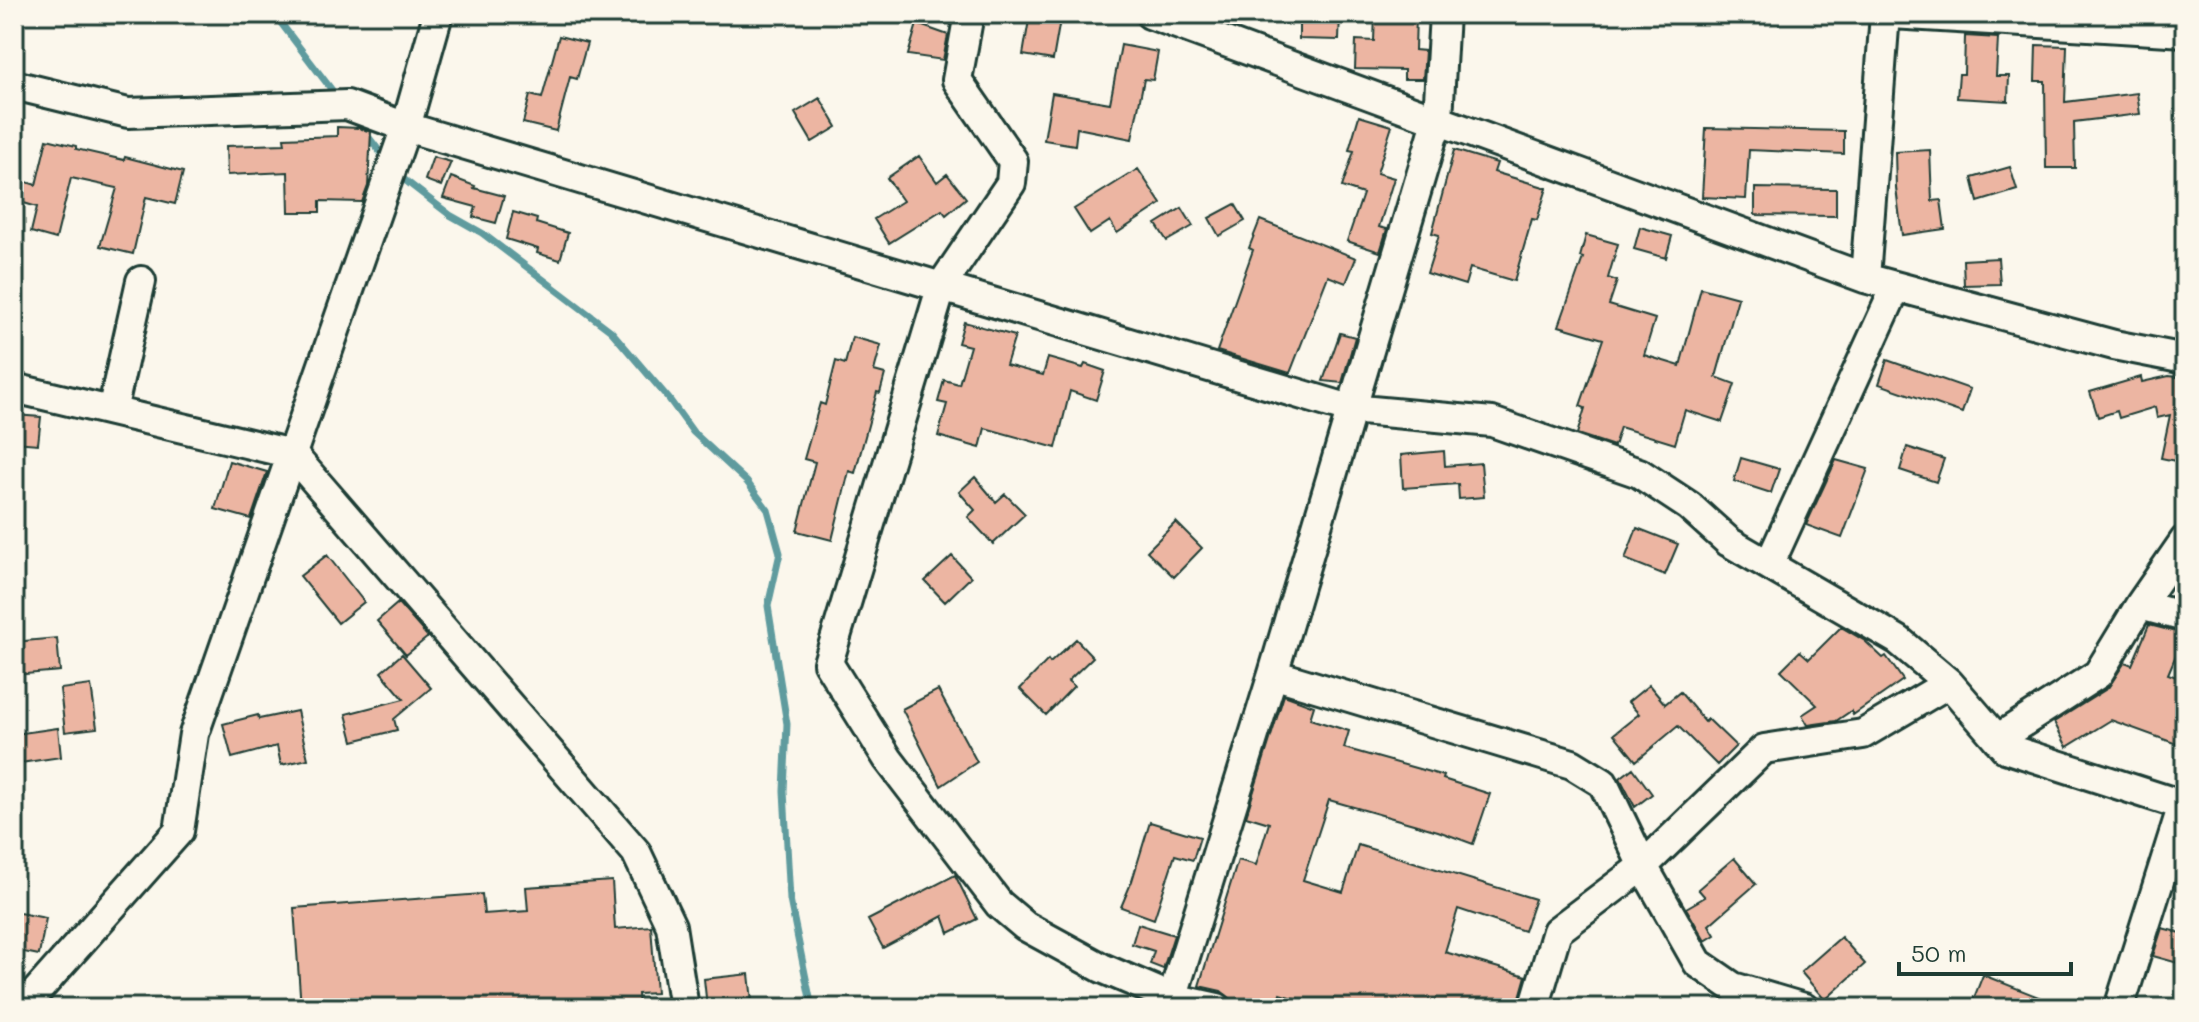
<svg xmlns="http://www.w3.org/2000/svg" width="2199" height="1022" font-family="Mali,sans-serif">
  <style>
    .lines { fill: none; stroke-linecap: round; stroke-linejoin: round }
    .stream { stroke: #5f9b9e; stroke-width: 7 }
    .building { fill: #ecb5a2; stroke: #1f3d34; stroke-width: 2 }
    .minor-casing { stroke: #1f3d34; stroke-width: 34 }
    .minor { stroke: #fbf7ec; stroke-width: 28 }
  </style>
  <rect width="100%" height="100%" fill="#fbf7ec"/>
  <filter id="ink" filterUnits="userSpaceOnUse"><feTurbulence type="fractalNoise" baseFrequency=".0125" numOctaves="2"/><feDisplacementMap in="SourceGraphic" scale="16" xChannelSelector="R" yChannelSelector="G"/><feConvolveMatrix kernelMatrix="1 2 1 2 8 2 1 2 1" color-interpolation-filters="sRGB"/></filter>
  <g filter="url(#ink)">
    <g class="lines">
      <path class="stream" d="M274 14 338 98
        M353 117 387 161
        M397 174 450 215 482 233 611 331 669 399 693 432 747 482 768 510 780 553 768 606 787 724 784 791 790 900 812 1008"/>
    </g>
    <path class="building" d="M1030 14H1061L1053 60 1023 55Z
      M1299 14H1340L1339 40 1299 39Z
      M1375 14H1416L1415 50 1425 51 1423 79H1404V70L1355 69 1356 40 1374 41Z
      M917 24 948 35 943 60 908 55Z
      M559 36 587 43 577 79 570 77 556 131 523 123 530 95 542 98Z
      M1965 36 1998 38 1996 76H2009L2008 101 1957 98 1959 74H1964Z
      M1121 45 1158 52 1153 80 1144 79 1132 139 1077 128 1075 145 1044 140 1052 93 1110 103Z
      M2036 45 2067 46 2065 102 2137 93 2140 114 2074 122 2075 168H2046L2045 81H2035Z
      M820 98 837 127 812 142 795 113Z
      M1359 116 1392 126 1377 173 1394 178 1379 227 1387 229 1380 252 1347 241 1363 194 1342 187 1354 151 1349 150Z
      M337 127 359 128 371 132 368 186 362 202 320 201V212H289L288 172 227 175 226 146 285 144 284 138 337 136Z
      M1706 128 1844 131V154L1749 150 1746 199 1702 197Z
      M47 139 76 146V149L124 160 125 157 183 172 175 204 146 197 133 254 100 246 117 188 71 178 56 239 31 232 37 207 14 200V178L36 185Z
      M1454 150 1497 163 1494 172 1547 188 1537 220 1532 219 1514 281 1470 268 1465 285 1427 273 1439 235 1432 233Z
      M1930 150 1932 201 1941 200 1945 229 1902 235 1896 188 1895 152Z
      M919 156 937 182 947 174 966 198 946 215 942 210 889 243 874 219 903 201 887 178Z
      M433 157 451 162 441 186 425 180Z
      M2010 167 2017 190 1978 202 1972 178Z
      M1138 169 1161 204 1117 233 1110 221 1090 234 1074 209Z
      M451 177 475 186 474 188 504 196 496 223 473 217 476 207 443 198Z
      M1755 188 1836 189V216L1755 215Z
      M1235 204 1245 221 1219 236 1209 218Z
      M1182 208 1193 226 1167 241 1156 224Z
      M513 212 537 219 536 223 568 233 560 260 537 253 538 249 506 239Z
      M1260 220 1356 258 1346 283 1328 276 1290 373 1217 351 1253 250 1249 248Z
      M1640 227 1672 236 1666 258 1634 249Z
      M1586 235 1618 244 1608 278 1617 281 1609 305 1655 319 1644 355 1680 366 1701 288 1738 298 1716 377 1735 384 1722 422 1685 410 1675 444 1620 427 1614 446 1577 434 1585 408 1580 406 1603 339 1559 326 1583 258 1580 257Z
      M1998 258 2000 284 1964 285 1963 260Z
      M964 322 1015 336 1006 365 1043 375 1048 358 1083 368 1085 364 1105 371 1096 400 1070 391 1056 448 985 428 980 448 938 436 947 404 938 402 944 380 959 384 970 346 958 343Z
      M1340 333 1355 337 1342 383 1323 381Z
      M852 337 881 345 874 371 885 374 880 393 877 392 855 473 849 471 832 540 797 531 815 462 804 459 820 403 825 405 836 361 845 364Z
      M1887 360 1970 389 1962 413 1879 384Z
      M2169 376 2185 378V463L2161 458 2170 415 2157 418 2155 407 2119 418 2117 411 2098 417 2090 392 2141 377 2142 382Z
      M14 415 41 417 38 444 14 442Z
      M1907 447 1944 459 1936 482 1900 470Z
      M1444 451 1445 466 1481 463 1484 497 1459 499 1458 484 1403 488 1401 455Z
      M1741 458 1779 469 1771 493 1734 481Z
      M1836 460 1868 469 1842 538 1806 525Z
      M229 461 267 472 251 519 215 509Z
      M975 477 996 502 1005 494 1025 514 993 544 968 517 975 510 959 492Z
      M1176 522 1202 548 1174 577 1147 551Z
      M1637 528 1678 544 1665 575 1625 559Z
      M327 555 364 602 338 623 300 576Z
      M952 556 971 577 945 602 925 581Z
      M398 603 428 637 406 655 377 621Z
      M2149 625 2185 634 2168 674 2185 680V747L2111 720 2067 747 2054 722 2108 688 2125 662 2132 665Z
      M1841 627 1865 641 1883 658 1886 656 1903 680 1853 715 1851 711 1836 721 1808 725 1802 715 1817 705 1781 670 1800 651 1809 659Z
      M57 638 60 671 14 675V642Z
      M1076 639 1093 657 1068 681 1074 686 1046 715 1020 689 1048 660 1050 663Z
      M402 654 431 688 394 719 397 730 353 741 346 714 404 699 381 672Z
      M91 685 97 728 65 732 60 689Z
      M1649 685 1665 704 1680 692 1705 722 1708 719 1736 746 1717 765 1678 726 1636 761 1614 734 1639 714 1628 702Z
      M938 690 977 762 941 786 902 709Z
      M1284 695 1314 706 1310 719 1349 731 1344 748 1444 776 1443 779 1490 794 1473 844 1438 831 1329 800 1303 880 1343 892 1358 845 1535 899 1524 931 1458 909 1445 952 1526 976 1517 1008H1325L1280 994 1276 1008H1260L1231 999 1221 991 1199 986 1238 860 1256 865 1269 823 1246 816Z
      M297 711 308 759 281 765 277 746 232 758 223 724 258 715 259 719Z
      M58 728 61 757 20 763 15 734Z
      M1633 768 1652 794 1635 807 1620 778Z
      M1150 822 1200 837 1193 860 1175 855 1154 919 1121 907 1132 881Z
      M1734 858 1756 884 1709 925 1715 935 1705 941 1686 908 1705 897 1698 889Z
      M955 875 977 919 949 933 943 916 883 948 868 920Z
      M612 881 615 929 651 926 656 993 638 994 639 1008H301L294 908 482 894 484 914 528 911 526 887Z
      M14 912 46 918 39 955 14 950Z
      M1138 924 1174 935 1163 969 1150 964 1154 951 1132 944Z
      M2162 928 2185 934V965L2153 956Z
      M1841 937 1865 964 1825 1000 1801 972Z
      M749 974 752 1001 707 1007 704 979Z
      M1983 975 2064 1007 2063 1008H1970Z"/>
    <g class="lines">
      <defs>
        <path id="minor" d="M969 14 957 80 1013 161 1011 183 942 285 828 663 888 759 999 904 1025 926 1102 968 1172 998 1217 1008
          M1150 14 1865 278 2114 345 2185 359
          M1892 14 2185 32
          M14 85 128 113 347 105 406 127 1350 409 1492 422 1639 473 1689 506 1729 542 1898 640 1949 683 2005 748 2185 806
          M1865 278 1885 14
          M14 388 292 454 636 852 671 926 684 1008
          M112 411 141 281
          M1769 565 1896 287
          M2140 605 2185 617
          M1273 674 1572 764 1603 783 1643 866 1698 963 1733 987 1804 1008
          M1997 739 2098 674 2140 605 2185 540
          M22 1008 179 831 194 734 406 127 438 14
          M1169 1008 1273 674 1438 118 1444 14
          M1534 1008 1557 931 1643 866 1764 749 1863 734 1949 683
          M2119 1008 2183 805"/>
      </defs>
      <use href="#minor" class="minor-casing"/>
      <use href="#minor" class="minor"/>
    </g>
  </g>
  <rect width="2199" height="1022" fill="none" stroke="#fbf7ec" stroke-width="48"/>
  <rect x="24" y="24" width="2151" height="974" fill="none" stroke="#1f3d34" stroke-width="3" filter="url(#ink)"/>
  <path d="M1899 962v12h172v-12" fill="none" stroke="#1f3d34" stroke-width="4"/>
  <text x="1911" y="962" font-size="24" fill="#1f3d34" stroke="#fbf7ec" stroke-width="6" paint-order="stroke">50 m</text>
</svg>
